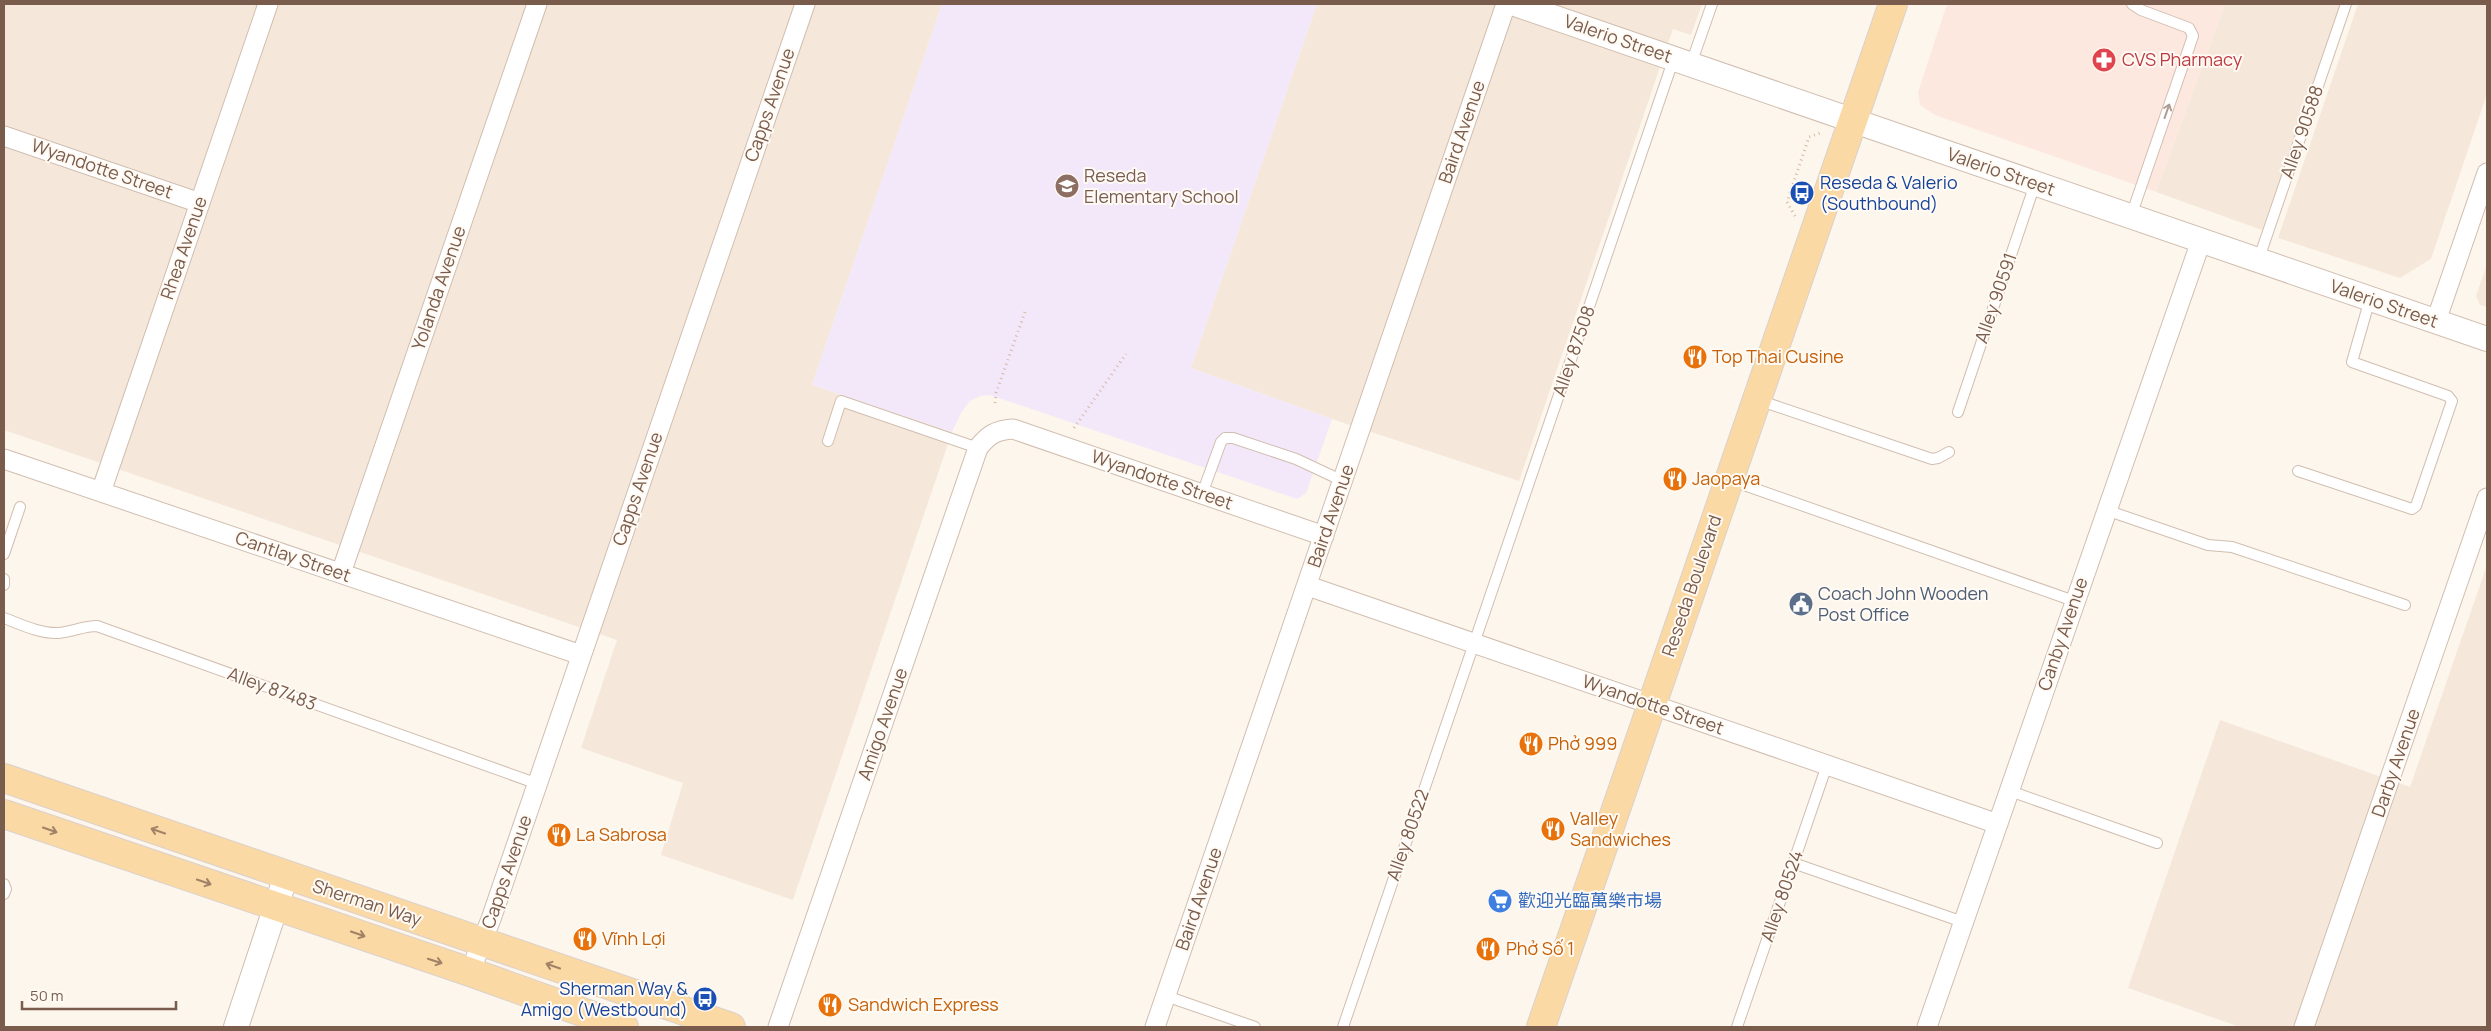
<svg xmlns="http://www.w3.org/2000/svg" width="2491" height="1031" font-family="Manrope,'Noto Sans SC',sans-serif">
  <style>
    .residential { fill: #f5e8da }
    .commercial { fill: #fde8e0 }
    .education { fill: #f3e8fa }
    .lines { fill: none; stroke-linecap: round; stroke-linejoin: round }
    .service-casing { stroke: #d1beb0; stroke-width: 12 }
    .minor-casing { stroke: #d1beb0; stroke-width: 21 }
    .tertiary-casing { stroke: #d1beb0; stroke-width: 26 }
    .primary-casing { stroke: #dad1cd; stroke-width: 30 }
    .path { stroke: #d9b8a5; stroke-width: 3; stroke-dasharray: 1 4; stroke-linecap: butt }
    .service { stroke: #fff; stroke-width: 10 }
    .minor { stroke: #fff; stroke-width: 19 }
    .tertiary { stroke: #fff; stroke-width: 24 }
    .primary { stroke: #fbd9a5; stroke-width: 28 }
    .oneway { stroke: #af9d94 }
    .oneway2 { stroke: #a18267 }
    .labels { text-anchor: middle; stroke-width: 4; stroke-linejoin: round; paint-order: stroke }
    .street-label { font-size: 18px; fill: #7a5c4d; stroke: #fffaf3 }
    .health-label { font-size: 18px; fill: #be3a42; stroke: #fffaf3; text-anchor: start }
    .education-label { font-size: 18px; fill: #785e54; stroke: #fffaf3; text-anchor: start }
    .transit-label { font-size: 18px; fill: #164399; stroke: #fffaf3; text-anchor: start }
    .food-label { font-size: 18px; fill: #c56008; stroke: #fffaf3; text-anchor: start }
    .service-label { font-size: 18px; fill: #4e5e75; stroke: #fffaf3; text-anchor: start }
    .shop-label { font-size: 18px; fill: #366cbe; stroke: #fffaf3; text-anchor: start }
  </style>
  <rect width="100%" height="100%" fill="#fdf6ec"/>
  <path class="residential" d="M4 4H942L812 385 952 432 793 900 661 855 683 783 581 748 617 640 4 430Z
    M1317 4H1702L1691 35 1673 29 1519 481 1332 419 1191 368Z
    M2225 4H2341L2262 230 2156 192Z
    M2358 4H2487V94L2431 259 2400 278 2278 238Z
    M2487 264V307L2480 305 2476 296Z
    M2487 565V1027H2240L2128 988 2220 720 2410 787Z"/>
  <path class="commercial" d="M1947 4H2225L2156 192 1935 115 1920 105 1918 92Z"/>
  <path class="education" d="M942 4H1317L1191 368 1332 419 1306 493 1297 499 990 395 980 396 970 401 961 413 952 432 812 385Z"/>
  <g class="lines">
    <defs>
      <path id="service" d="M1691 64 1712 4
        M2131 216 2193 36 2189 28 2141 10 2132 4
        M2258 261 2346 4
        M1758 400 1932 459 1938 458 1949 452
        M1958 412 2035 184
        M828 441 841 401 978 448
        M2298 471 2412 509 2416 506 2452 401 2448 396 2352 362 2370 299
        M1730 480 2074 601
        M1202 494 1221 442 1225 438H1233L1296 459 1343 481
        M2106 510 2208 545 2232 547 2405 605
        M4 554 20 507
        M4 579V585
        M4 618C20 624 40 634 58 633 72 632 83 626 97 626L538 784
        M2010 791 2157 843
        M1793 863 1963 922
        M4 884 6 889 4 894
        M1166 996 1255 1027
        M1343 1027 1674 58
        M1737 1027 1827 765"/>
      <path id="minor" d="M4 136 200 203
        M2436 321 2487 173
        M4 459 581 655
        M101 492 268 4
        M341 573 537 4
        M1308 586 1998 824
        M470 972 491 919 805 4
        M778 1027 978 448C988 435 996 430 1013 429L1324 536
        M1155 1027 1506 4
        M1927 1027 2201 241
        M2304 1027 2487 498"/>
      <path id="tertiary" d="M1515 4 2487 339
        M236 1027 286 876"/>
      <path id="primary" d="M4 778 731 1027
        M4 814 470 972 624 1027
        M1541 1027 1893 4"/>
    </defs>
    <use href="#service" class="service-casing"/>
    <use href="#minor" class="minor-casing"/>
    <use href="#tertiary" class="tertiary-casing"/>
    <use href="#primary" class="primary-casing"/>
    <path class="path" d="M1795 216 1787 202 1809 137 1820 133
      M995 403 996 393 1025 312
      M1074 428 1126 354"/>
    <use href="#service" class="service"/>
    <use href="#minor" class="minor"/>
    <use href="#tertiary" class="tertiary"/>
    <use href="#primary" class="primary"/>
  </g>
  <defs><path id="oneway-shaft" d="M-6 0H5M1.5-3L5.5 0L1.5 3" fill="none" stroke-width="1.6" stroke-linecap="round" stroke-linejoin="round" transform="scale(1.25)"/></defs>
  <use class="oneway" href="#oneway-shaft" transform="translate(2167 111) rotate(-71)"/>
  <g class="oneway2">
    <use href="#oneway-shaft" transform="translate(50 830) rotate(19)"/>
    <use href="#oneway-shaft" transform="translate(158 831) rotate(-161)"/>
    <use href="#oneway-shaft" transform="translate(204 882) rotate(19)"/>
    <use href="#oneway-shaft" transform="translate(358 934) rotate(19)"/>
    <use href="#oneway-shaft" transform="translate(435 961) rotate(18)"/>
    <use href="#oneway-shaft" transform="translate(553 966) rotate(-161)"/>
  </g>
  <defs>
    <symbol id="pharmacy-disc" viewBox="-11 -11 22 22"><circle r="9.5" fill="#e0444e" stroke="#fffaf3"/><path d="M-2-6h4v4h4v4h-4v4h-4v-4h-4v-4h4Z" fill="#fff"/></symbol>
    <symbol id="school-disc" viewBox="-11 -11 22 22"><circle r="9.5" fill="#8d6e63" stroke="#fffaf3"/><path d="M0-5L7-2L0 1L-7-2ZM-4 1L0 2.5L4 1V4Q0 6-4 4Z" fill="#fff"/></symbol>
    <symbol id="bus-disc" viewBox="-11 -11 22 22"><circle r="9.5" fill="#1a4fb4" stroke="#fffaf3"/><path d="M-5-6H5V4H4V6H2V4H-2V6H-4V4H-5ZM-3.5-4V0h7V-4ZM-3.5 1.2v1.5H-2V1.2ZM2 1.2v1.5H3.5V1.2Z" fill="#fff"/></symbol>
    <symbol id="restaurant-disc" viewBox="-11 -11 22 22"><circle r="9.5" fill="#e8710a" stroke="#fffaf3"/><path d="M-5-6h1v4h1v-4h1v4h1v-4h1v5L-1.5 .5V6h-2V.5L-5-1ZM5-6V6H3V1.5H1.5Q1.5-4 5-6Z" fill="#fff"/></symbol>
    <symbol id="civic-disc" viewBox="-11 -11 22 22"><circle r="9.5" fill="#5c6f8a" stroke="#fffaf3"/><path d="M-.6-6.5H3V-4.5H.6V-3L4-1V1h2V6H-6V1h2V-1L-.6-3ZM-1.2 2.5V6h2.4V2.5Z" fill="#fff"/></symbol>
    <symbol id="supermarket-disc" viewBox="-11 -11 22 22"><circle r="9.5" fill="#3f7fe0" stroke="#fffaf3"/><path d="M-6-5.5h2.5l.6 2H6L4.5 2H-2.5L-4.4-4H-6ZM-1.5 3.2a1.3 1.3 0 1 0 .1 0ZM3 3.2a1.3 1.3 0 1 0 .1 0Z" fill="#fff"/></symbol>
  </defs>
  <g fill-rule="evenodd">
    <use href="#pharmacy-disc" x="2090" y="46" width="28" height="28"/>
    <use href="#school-disc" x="1053" y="172" width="28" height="28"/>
    <use href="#bus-disc" x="1788" y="179" width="28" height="28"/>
    <use href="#restaurant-disc" x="1681" y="343" width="28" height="28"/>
    <use href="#restaurant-disc" x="1661" y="465" width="28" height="28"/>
    <use href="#civic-disc" x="1787" y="590" width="28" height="28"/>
    <use href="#restaurant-disc" x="1517" y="730" width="28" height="28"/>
    <use href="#restaurant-disc" x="1539" y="815" width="28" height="28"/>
    <use href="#restaurant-disc" x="545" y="821" width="28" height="28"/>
    <use href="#supermarket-disc" x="1486" y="887" width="28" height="28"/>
    <use href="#restaurant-disc" x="571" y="925" width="28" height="28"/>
    <use href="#restaurant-disc" x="1474" y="935" width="28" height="28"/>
    <use href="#bus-disc" x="691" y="985" width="28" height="28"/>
    <use href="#restaurant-disc" x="816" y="991" width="28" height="28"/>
  </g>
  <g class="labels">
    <g class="street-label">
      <text transform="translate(1618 39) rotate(19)" y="6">Valerio Street</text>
      <text transform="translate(770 105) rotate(-71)" y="6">Capps Avenue</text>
      <text transform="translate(1462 132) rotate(-71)" y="6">Baird Avenue</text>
      <text transform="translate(2302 132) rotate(-71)" y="6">Alley 90588</text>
      <text transform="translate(102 169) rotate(19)" y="6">Wyandotte Street</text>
      <text transform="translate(2001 172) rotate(19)" y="6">Valerio Street</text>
      <text transform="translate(184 248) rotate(-71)" y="6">Rhea Avenue</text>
      <text transform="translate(439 288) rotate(-71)" y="6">Yolanda Avenue</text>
      <text transform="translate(1996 298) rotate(-71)" y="6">Alley 90591</text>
      <text transform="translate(2384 304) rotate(19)" y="6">Valerio Street</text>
      <text transform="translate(1574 351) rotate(-71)" y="6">Alley 87508</text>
      <text transform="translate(1162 480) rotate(19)" y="6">Wyandotte Street</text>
      <text transform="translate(638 489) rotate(-71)" y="6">Capps Avenue</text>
      <text transform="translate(1331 516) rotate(-71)" y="6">Baird Avenue</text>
      <text transform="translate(293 557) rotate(19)" y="6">Cantlay Street</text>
      <text transform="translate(1692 586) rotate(-71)" y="6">Reseda Boulevard</text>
      <text transform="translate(2063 634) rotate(-71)" y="6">Canby Avenue</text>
      <text transform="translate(272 689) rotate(20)" y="6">Alley 87483</text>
      <text transform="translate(1653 705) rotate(19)" y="6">Wyandotte Street</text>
      <text transform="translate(883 724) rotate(-71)" y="6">Amigo Avenue</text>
      <text transform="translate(2396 763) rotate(-71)" y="6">Darby Avenue</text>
      <text transform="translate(1408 835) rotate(-71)" y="6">Alley 80522</text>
      <text transform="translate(507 872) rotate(-71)" y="6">Capps Avenue</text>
      <text transform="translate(1782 896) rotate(-71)" y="6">Alley 80524</text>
      <text transform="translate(1199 899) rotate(-71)" y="6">Baird Avenue</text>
      <text transform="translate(367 903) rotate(18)" y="6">Sherman Way</text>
    </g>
    <g class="health-label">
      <text x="2122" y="66">CVS Pharmacy</text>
    </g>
    <g class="education-label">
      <text x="1084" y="182">Reseda<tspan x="1084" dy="21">Elementary School</tspan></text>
    </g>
    <g class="transit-label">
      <text x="1820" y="189">Reseda &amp; Valerio<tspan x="1820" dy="21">(Southbound)</tspan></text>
      <text x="688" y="995" text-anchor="end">Sherman Way &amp;<tspan x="688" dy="21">Amigo (Westbound)</tspan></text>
    </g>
    <g class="food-label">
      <text x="1712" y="363">Top Thai Cusine</text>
      <text x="1692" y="485">Jaopaya</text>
      <text x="1548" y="750">Phở 999</text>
      <text x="1570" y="825">Valley<tspan x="1570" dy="21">Sandwiches</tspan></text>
      <text x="576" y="841">La Sabrosa</text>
      <text x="602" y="945">Vĩnh Lợi</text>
      <text x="1506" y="955">Phở Số 1</text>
      <text x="848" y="1011">Sandwich Express</text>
    </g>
    <g class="service-label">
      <text x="1818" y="600">Coach John Wooden<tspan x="1818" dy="21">Post Office</tspan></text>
    </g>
    <g class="shop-label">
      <text x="1518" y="907">歡迎光臨萬樂市場</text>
    </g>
  </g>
  <rect width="2491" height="1031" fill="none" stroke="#7a5c4d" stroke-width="10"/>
  <path d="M22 1001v8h154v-8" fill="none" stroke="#7a5c4d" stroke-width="2.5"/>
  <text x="30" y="1001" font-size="15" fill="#7a5c4d" stroke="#fffaf3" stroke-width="4" paint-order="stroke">50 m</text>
</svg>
